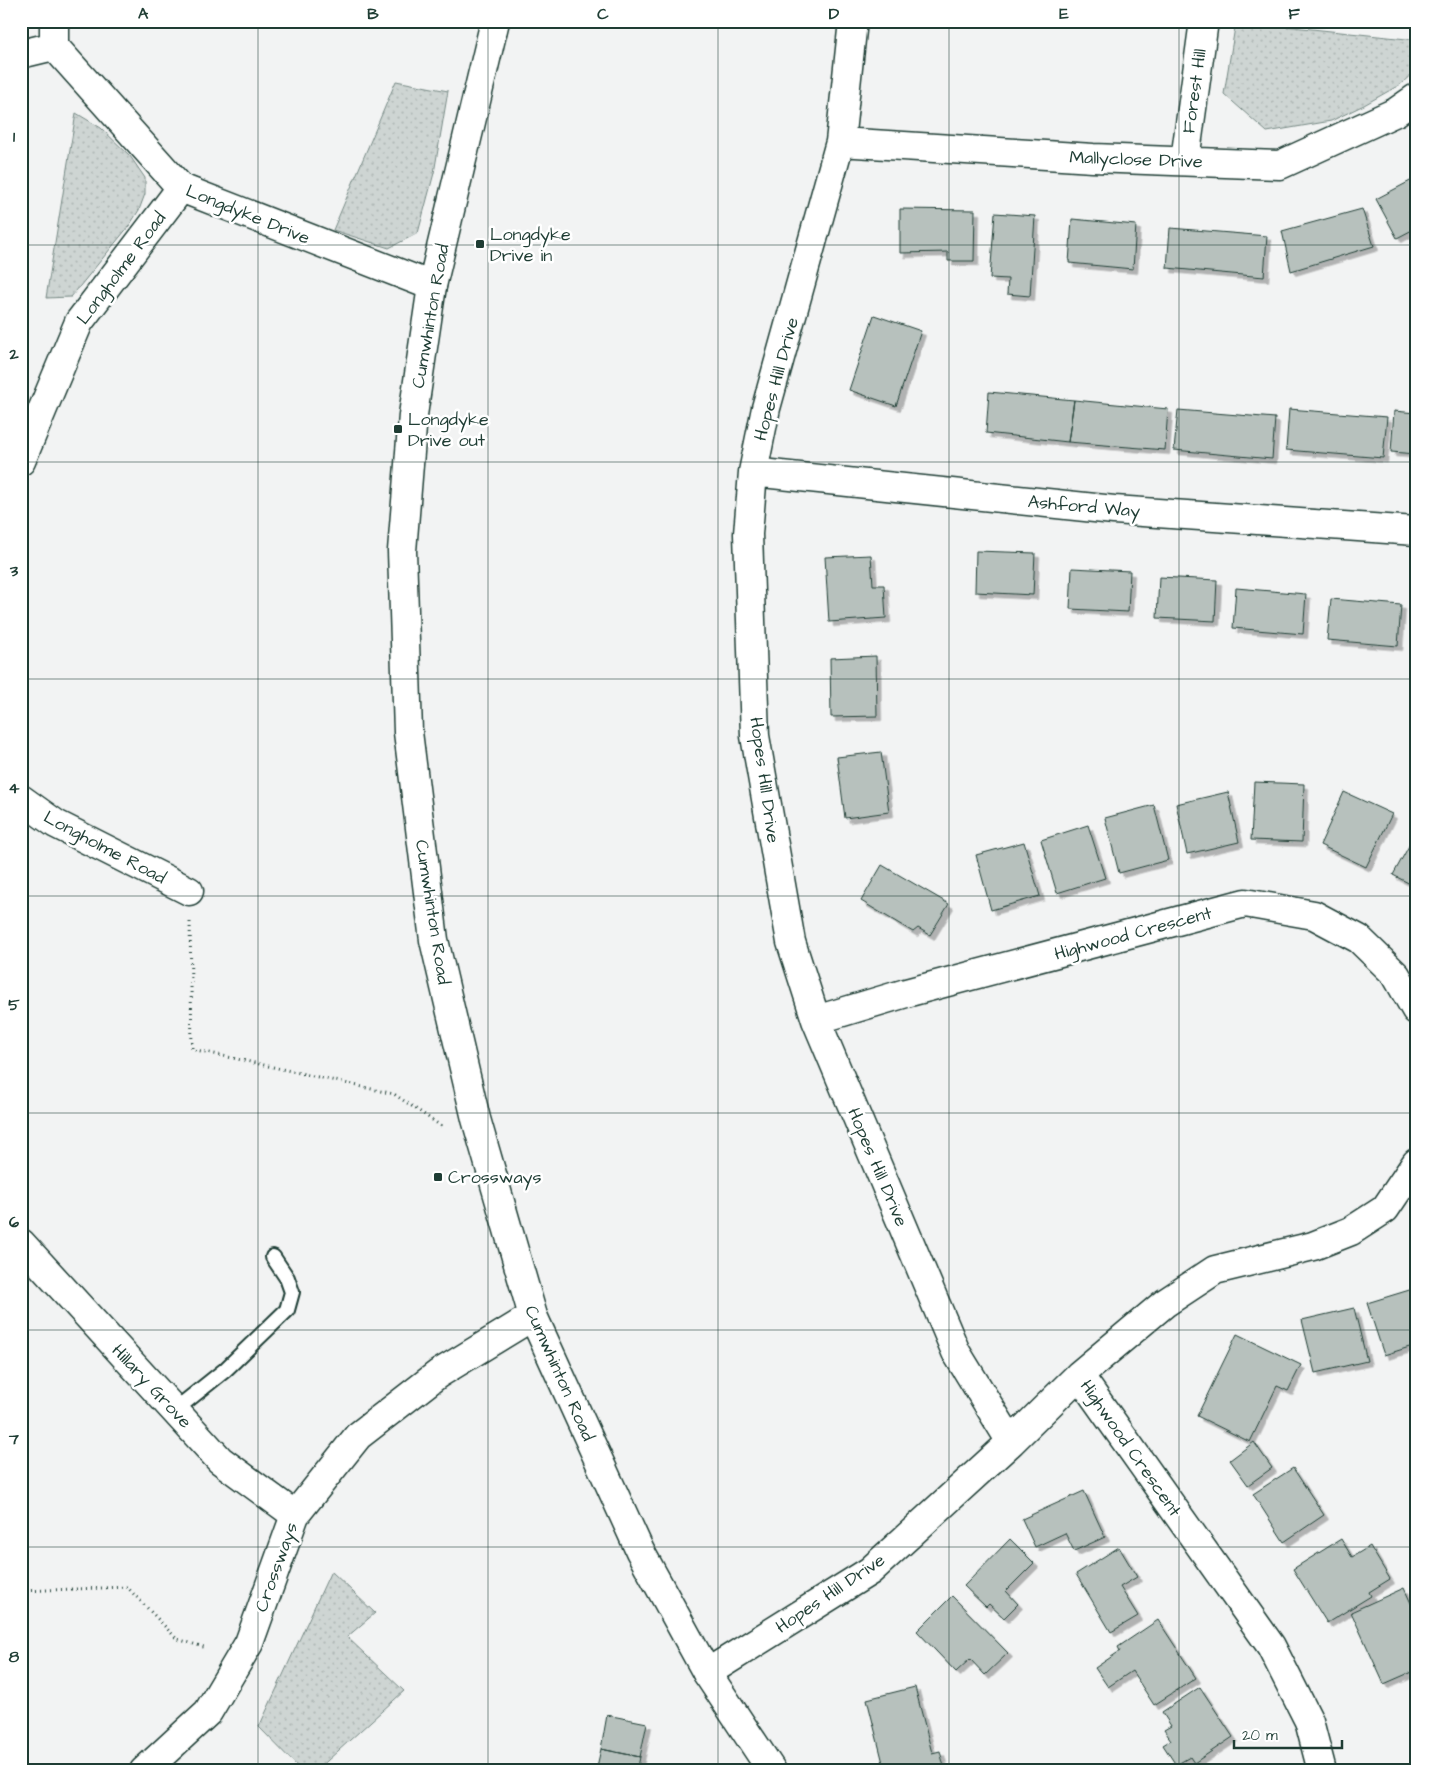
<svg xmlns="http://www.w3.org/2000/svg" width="1437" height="1792" font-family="'Architects Daughter',sans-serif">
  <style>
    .grass { fill: url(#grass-dots); stroke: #768984 }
    .building { fill: #b7c1bd; stroke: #1f3d34; filter: url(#shadow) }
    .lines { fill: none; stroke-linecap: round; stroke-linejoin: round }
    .lane-casing { stroke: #1f3d34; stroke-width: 18 }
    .street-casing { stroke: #1f3d34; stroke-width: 31 }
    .secondary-casing { stroke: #1f3d34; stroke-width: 31 }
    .path { stroke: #1f3d34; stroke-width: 3; stroke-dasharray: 1 4; stroke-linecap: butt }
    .lane { stroke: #fff; stroke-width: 14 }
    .street { stroke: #fff; stroke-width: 28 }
    .secondary { stroke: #fff; stroke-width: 28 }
    .grid { fill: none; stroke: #1f3d34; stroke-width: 1; stroke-opacity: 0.55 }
    .poi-dot { fill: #1f3d34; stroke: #fff; stroke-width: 2 }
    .labels { text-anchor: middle; stroke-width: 5; stroke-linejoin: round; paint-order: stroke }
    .street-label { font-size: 18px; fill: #1f3d34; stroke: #fff }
    .poi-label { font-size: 18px; fill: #1f3d34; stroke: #fff; text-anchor: start }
    .neatline { fill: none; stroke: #1f3d34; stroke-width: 2 }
    .grid-label { font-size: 16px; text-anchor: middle; font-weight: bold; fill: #1f3d34 }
  </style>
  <defs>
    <pattern id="grass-dots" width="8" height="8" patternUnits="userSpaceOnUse" patternTransform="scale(1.25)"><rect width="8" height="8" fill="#ced5d3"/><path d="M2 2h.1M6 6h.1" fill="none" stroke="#b0b8b6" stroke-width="1.8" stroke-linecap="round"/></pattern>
    <filter id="shadow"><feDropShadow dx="4.5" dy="4.5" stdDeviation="0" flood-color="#0004"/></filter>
  </defs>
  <rect width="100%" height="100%" fill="#f2f3f3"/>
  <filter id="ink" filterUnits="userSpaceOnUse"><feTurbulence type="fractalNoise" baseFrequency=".02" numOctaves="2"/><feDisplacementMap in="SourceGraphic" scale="10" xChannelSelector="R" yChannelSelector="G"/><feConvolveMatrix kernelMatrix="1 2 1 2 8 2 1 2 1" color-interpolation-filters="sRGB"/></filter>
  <g filter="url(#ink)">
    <path class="grass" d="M1236 21 1416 40V70L1401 84 1364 105 1331 121 1267 132 1224 94Z
      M396 81 448 91 434 173 418 233 389 248 333 230Z
      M76 113 101 128 130 156 145 178V194L139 210 129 226 71 297 46 298Z
      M331 1571 375 1613 347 1637 404 1691 316 1771H302L259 1727Z"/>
    <path class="building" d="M1416 178V228L1397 238 1376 199Z
      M900 209 975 210 974 261H948V252L900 253Z
      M1362 209 1374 246 1291 271 1282 231Z
      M995 213 1035 216 1030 296 1007 294 1008 279 990 278Z
      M1072 219 1136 225 1133 269 1069 263Z
      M1170 228 1267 236 1264 277 1167 268Z
      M874 315 921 331 896 406 849 390Z
      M989 392 1074 400 1068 442 986 433Z
      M1074 400 1168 409 1165 450 1068 442Z
      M1289 409 1387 417 1383 458 1286 450Z
      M1178 410 1275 418 1272 459 1174 450Z
      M1394 411 1416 413V454L1391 452Z
      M976 551 1035 553 1033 595 975 592Z
      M871 555 873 585H884L886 618 829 622 825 557Z
      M1072 568 1130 571 1128 612 1070 609Z
      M1159 577 1217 580 1215 621 1157 618Z
      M1236 588 1306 594 1303 634 1233 628Z
      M1331 599 1401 605 1398 646 1327 640Z
      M876 656 877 716 831 717 830 658Z
      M881 752 889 812 845 818 837 757Z
      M1254 782 1304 784 1302 842 1251 840Z
      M1228 792 1239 842 1187 854 1176 804Z
      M1344 792 1392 814 1366 867 1320 845Z
      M1154 805 1168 860 1119 873 1105 818Z
      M1088 825 1105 878 1057 893 1041 840Z
      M1416 833V887L1393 875Z
      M1024 842 1040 896 991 910 976 855Z
      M882 865 949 904 930 935 918 928 913 932 861 901Z
      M1416 1288V1345L1384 1355 1367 1303Z
      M1354 1308 1367 1361 1315 1373 1302 1320Z
      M1237 1334 1301 1365 1288 1391 1277 1386 1250 1442 1197 1416Z
      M1254 1442 1272 1468 1248 1485 1230 1460Z
      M1293 1468 1324 1515 1284 1542 1253 1494Z
      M1084 1491 1105 1537 1074 1551 1065 1533 1035 1547 1022 1519Z
      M1010 1539 1034 1563 1006 1591 1018 1604 1004 1618 989 1604 986 1607 964 1586Z
      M1341 1539 1352 1557 1370 1546 1390 1579 1369 1592 1371 1596 1327 1623 1293 1569Z
      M1119 1547 1137 1577 1120 1587 1138 1616 1111 1632 1076 1574Z
      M1404 1588 1416 1614V1670L1384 1684 1351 1612Z
      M952 1596 1008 1653 985 1675 970 1659 956 1672 917 1631Z
      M1158 1620 1196 1678 1154 1705 1132 1671 1108 1687 1095 1668 1120 1651 1118 1647Z
      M915 1687 932 1753 940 1751 945 1771H885L867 1699Z
      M1200 1687 1233 1737 1194 1763 1190 1757 1176 1765 1163 1745 1171 1740 1164 1730 1171 1726 1162 1712Z
      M607 1715 647 1723 640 1757 601 1749Z
      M601 1749 640 1757 637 1771H596Z"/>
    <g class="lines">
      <defs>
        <path id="lane" d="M175 1410 225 1370 287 1310 292 1292 287 1278 273 1257"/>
        <path id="street" d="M54 21V46L181 188 432 286
          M853 21 840 142 766 408 753 472 748 534 755 736 791 942 816 1020 956 1352 1011 1442
          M21 54 54 46
          M840 142 1093 158 1280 165 1396 112 1416 98
          M1185 160 1204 21
          M21 461 79 322 181 188
          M753 472 1114 510 1416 531
          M21 799 56 824 189 891
          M816 1020 906 993 1245 903 1314 915 1359 939 1396 975 1416 1010
          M21 1243 220 1460 295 1515
          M1079 1375 1271 1646 1309 1721 1322 1771
          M707 1673 870 1571 1011 1442 1079 1375 1165 1303 1215 1270 1313 1246 1351 1231 1385 1209 1416 1163
          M144 1771 208 1712 249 1643 295 1515 358 1436 438 1374 533 1316"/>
        <path id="secondary" d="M495 21 432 286 413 415 402 551 408 732 434 940 476 1119 533 1316 640 1551 707 1673 772 1771"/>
      </defs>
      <use href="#lane" class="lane-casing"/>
      <use href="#street" class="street-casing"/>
      <use href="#secondary" class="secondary-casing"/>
      <path class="path" d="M190 922 192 1049 394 1094 444 1128
        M21 1591 127 1587 177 1639 207 1648"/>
      <use href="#lane" class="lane"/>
      <use href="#street" class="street"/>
      <use href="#secondary" class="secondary"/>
    </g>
  </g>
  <path class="grid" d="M258 21V1771M488 21V1771M718 21V1771M949 21V1771M1179 21V1771M21 245H1416M21 462H1416M21 679H1416M21 896H1416M21 1113H1416M21 1330H1416M21 1547H1416"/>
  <g class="poi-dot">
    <rect x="475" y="239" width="10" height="10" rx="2.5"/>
    <rect x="393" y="424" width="10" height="10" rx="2.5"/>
    <rect x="433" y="1172" width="10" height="10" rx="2.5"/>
  </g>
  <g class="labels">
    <g class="street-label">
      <text transform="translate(1194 91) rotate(-82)" y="6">Forest Hill</text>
      <text transform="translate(1136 159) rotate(2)" y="6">Mallyclose Drive</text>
      <text transform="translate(248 214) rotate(22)" y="6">Longdyke Drive</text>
      <text transform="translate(121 268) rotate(-53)" y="6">Longholme Road</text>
      <text transform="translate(430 316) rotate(-80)" y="6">Cumwhinton Road</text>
      <text transform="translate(776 379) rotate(-75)" y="6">Hopes Hill Drive</text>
      <text transform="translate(1084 506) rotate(5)" y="6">Ashford Way</text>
      <text transform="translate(765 780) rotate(82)" y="6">Hopes Hill Drive</text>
      <text transform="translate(105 847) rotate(28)" y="6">Longholme Road</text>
      <text transform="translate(433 912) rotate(81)" y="6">Cumwhinton Road</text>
      <text transform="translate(1133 933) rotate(-15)" y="6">Highwood Crescent</text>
      <text transform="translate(878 1167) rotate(67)" y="6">Hopes Hill Drive</text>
      <text transform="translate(560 1373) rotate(66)" y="6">Cumwhinton Road</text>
      <text transform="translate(152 1386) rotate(47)" y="6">Hillary Grove</text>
      <text transform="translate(1131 1448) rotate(55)" y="6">Highwood Crescent</text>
      <text transform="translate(276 1567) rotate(-70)" y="6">Crossways</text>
      <text transform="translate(830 1593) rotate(-34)" y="6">Hopes Hill Drive</text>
    </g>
    <g class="poi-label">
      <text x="490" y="240">Longdyke<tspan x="490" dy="21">Drive in</tspan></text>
      <text x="408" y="425">Longdyke<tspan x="408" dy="21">Drive out</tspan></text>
      <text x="448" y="1183">Crossways</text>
    </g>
  </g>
  <rect width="1437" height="1792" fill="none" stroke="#fff" stroke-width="55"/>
  <path d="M1234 1740v8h108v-8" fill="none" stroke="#1f3d34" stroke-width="2.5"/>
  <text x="1242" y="1740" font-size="15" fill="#1f3d34" stroke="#ffffff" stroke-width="4" paint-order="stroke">20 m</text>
  <rect x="28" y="28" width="1382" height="1736" class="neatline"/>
  <g class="grid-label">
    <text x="143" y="19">A</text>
    <text x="373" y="19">B</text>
    <text x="603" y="19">C</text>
    <text x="834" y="19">D</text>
    <text x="1064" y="19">E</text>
    <text x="1294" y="19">F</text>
    <text x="14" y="142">1</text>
    <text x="14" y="359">2</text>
    <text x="14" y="576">3</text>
    <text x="14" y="793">4</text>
    <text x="14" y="1010">5</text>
    <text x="14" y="1227">6</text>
    <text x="14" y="1444">7</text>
    <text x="14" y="1662">8</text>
  </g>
</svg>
